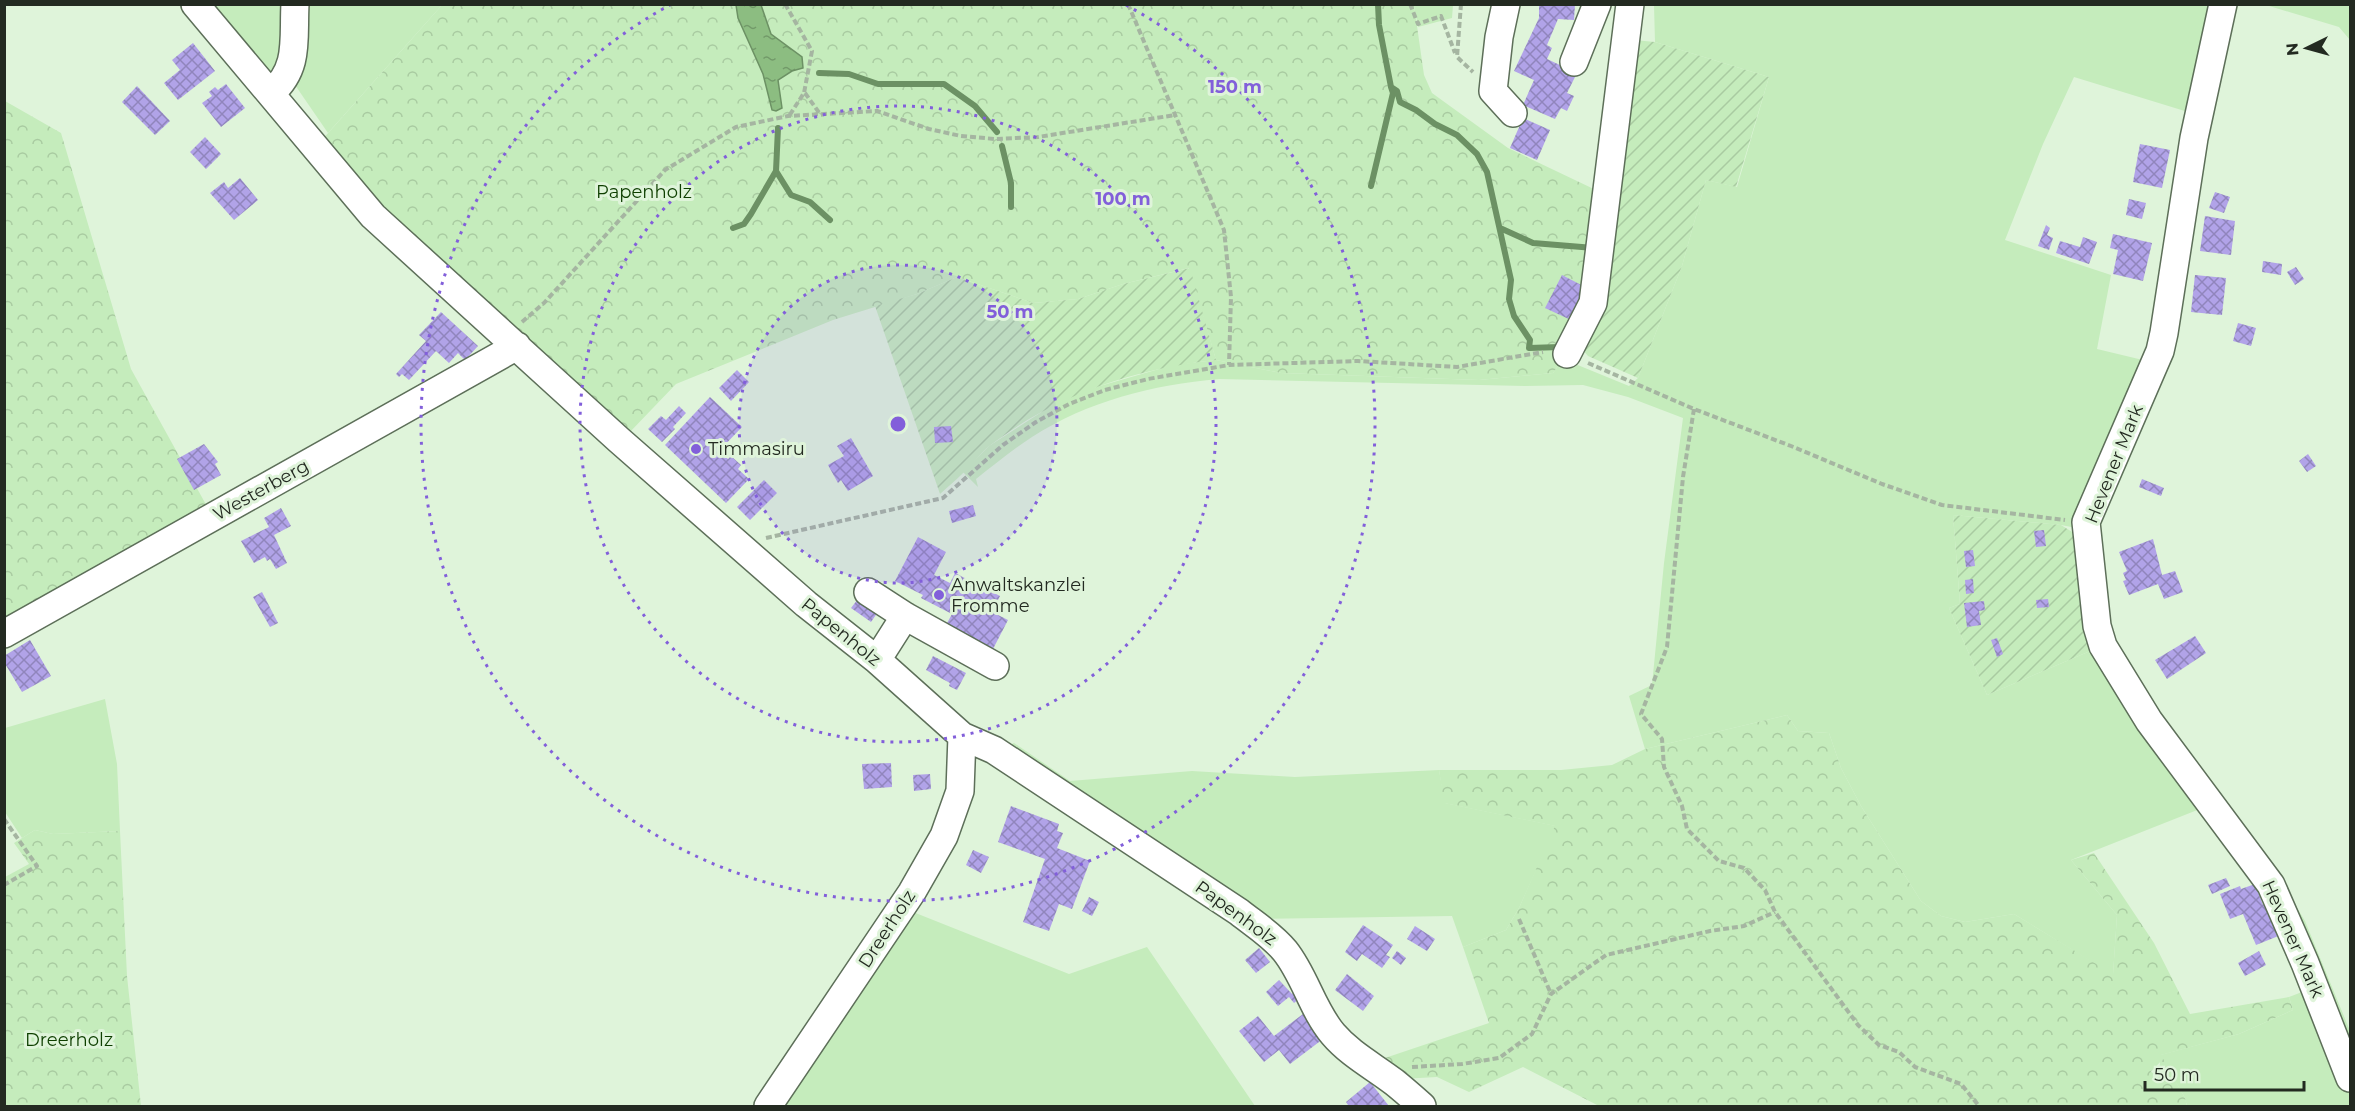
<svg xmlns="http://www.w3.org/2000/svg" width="2355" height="1111" font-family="Montserrat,sans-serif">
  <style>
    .green { fill: #c5ecbc }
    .forest { fill: url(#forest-crowns) }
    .garden { fill: url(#garden-furrows) }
    .water { fill: url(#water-ripples); stroke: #6c9164; stroke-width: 1.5 }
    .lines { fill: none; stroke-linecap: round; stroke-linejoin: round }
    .stream { stroke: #6c9164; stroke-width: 6 }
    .building { fill: url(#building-cross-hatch) }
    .minor-casing { stroke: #5d6f59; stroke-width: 30 }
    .path { stroke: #a5b5a1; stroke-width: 4; stroke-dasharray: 6 3; stroke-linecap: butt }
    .minor { stroke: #fff; stroke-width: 27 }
    .ring { fill: none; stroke: #825fda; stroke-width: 3; stroke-dasharray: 3 6 }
    .poi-dot { fill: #825fda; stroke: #dff4da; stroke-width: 2 }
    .labels { text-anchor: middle; stroke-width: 6; stroke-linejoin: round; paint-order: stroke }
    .park-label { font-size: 18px; fill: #0e3f00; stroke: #dff4da }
    .poi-label { font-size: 18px; fill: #232a21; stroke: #dff4da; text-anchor: start }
    .street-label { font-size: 18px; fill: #232a21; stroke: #dff4da }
    .centre { fill: #825fda; stroke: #dff4da; stroke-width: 3 }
    .ring-label { font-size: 18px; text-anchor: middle; font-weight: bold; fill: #825fda; stroke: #dff4da; stroke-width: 6; stroke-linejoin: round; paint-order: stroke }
  </style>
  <defs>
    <pattern id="forest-crowns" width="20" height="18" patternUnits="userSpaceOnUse" patternTransform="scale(1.5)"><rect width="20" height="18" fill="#c5ecbc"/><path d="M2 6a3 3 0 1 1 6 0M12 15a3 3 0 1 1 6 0" fill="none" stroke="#a9cba1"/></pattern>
    <pattern id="garden-furrows" width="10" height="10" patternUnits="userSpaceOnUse" patternTransform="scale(1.5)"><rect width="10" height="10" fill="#c5ecbc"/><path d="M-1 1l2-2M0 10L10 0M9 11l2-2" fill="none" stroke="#a9cba1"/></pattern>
    <pattern id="water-ripples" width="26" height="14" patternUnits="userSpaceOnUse" patternTransform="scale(1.5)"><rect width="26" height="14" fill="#8cbd81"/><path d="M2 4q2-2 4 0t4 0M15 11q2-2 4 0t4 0" fill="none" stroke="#729a69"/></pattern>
    <pattern id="building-cross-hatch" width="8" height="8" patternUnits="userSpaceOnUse" patternTransform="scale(1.5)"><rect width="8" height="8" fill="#b1a3e8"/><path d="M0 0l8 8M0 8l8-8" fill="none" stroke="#9085bc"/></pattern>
  </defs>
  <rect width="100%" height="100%" fill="#dff4da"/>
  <path class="green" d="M206 5H290L289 45 272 72 264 70Z
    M299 5H442L328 133 295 85Z
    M1414 5H1453L1452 18 1418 27Z
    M1654 5H2211L2188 112 2074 77 2043 144 2005 240 2111 275 2097 349 2147 361 2159 322 2164 281 2166 289 2158 337 2170 340 2092 531 2061 525 1953 515 1960 604 1949 608 1987 695 2095 649 2122 658 2177 747 2182 745 2265 855 2305 921 2350 1031V1106H2187L2185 1098 2160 1055 2239 1034 2293 1010 2289 997 2302 992 2287 953 2304 945 2278 885 2215 803 2071 860 2117 915 2113 975 2014 914 1965 922 1941 916 1921 901 1861 806 1841 768 1829 733 1798 731 1787 715 1645 749 1629 696 1652 685 1664 563 1683 418 1628 397 1583 385 1525 386 1219 379C1152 385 1088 401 1032 437 1012 450 994 465 976 479L978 487 963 472 989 446 1051 406 1086 390 1173 365 1216 360 1281 373 1479 380 1553 373 1563 359 1629 386 1638 378 1682 266 1706 180 1737 187 1769 77 1655 42Z
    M2266 5H2350V40L2339 27Z
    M105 699 117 764 120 831 53 834 35 830 22 838 5 812V728Z
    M1014 743 1070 781 1192 771 1295 777 1439 770 1445 803 1556 826 1519 908 1506 930 1463 947 1452 916 1253 919 1004 748Z
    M908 910 1069 974 1147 947 1255 1106H781Z"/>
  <path class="forest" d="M442 5H1414L1424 75 1432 93 1508 148 1598 191 1591 289 1563 359 1553 373 1479 380 1281 373 1216 360 1189 268 1123 284 1078 299 1033 303 957 277 917 294 833 320 676 384 629 433 384 213 321 141Z
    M5 101 61 133 131 369 209 510 5 626Z
    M1787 715 1798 731 1829 733 1841 768 1861 806 1921 901 1941 916 1965 922 2014 914 2113 974 2117 915 2071 860 2094 853 2154 943 2190 1014 2289 997 2293 1010 2239 1034 2161 1055 2185 1098 2187 1106H1599L1523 1067 1469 1092 1437 1077 1401 1079 1382 1059 1489 1023 1463 947 1506 930 1519 908 1555 826 1444 803 1439 770H1561L1612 765 1645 749Z
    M35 830 53 834 120 831 127 976 141 1106H5V877L29 864 14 843Z"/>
  <path class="garden" d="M1634 40 1655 42 1769 77 1736 187 1706 180 1682 266 1638 378 1588 356 1582 349Z
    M1190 268 1216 360C1133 369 1055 395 988 447 982 452 978 457 973 463 963 474 951 484 940 494L875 306 917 294 957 277 1033 303 1078 299 1123 284Z
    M1953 515 2061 525 2077 535 2095 649 1987 695 1949 608 1960 604Z"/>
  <path class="water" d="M736 5H761L771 34 802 57 803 68 792 71 778 80 782 108 776 111 772 110 763 74 738 18Z"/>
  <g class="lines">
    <path class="stream" d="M1378 4 1379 25 1391 87 1397 91 1400 102 1416 110 1435 124 1457 135 1477 154 1487 172 1511 280 1509 299 1514 316 1530 340 1529 348 1560 347
      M819 73 849 74 878 84H944L975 106 997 132
      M1002 146 1011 183V207
      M776 171 791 195 810 202 830 220
      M1371 186 1393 93 1391 87
      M733 228 744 224 751 214 776 171 778 128
      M1500 228 1533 243 1594 248"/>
  </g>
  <path class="building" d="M1539 4H1575L1574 20 1558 19 1547 45 1552 48 1547 59 1577 73 1567 93 1574 96 1567 111 1561 108 1555 119 1523 105 1534 80 1514 71 1539 18Z
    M193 43 215 71 178 100 164 83 180 70 172 60Z
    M226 84 245 108 221 127 202 103 212 96 209 92 215 87 218 90Z
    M137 86 170 121 155 135 122 102Z
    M1523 118 1550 130 1537 160 1510 148Z
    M205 137 221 154 206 169 190 152Z
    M2140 144 2170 150 2162 188 2133 182Z
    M240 178 258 200 234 220 210 193 224 182 228 188Z
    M2215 192 2230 197 2224 213 2209 208Z
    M2129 199 2146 203 2142 219 2126 215Z
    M2205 216 2235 221 2231 255 2200 251Z
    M2046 225 2050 228 2047 235 2053 238 2049 250 2038 246Z
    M2113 234 2152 243 2143 281 2113 274 2118 250 2110 248Z
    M2083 237 2097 242 2089 264 2056 253 2060 241 2080 247Z
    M2263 261 2282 264 2281 275 2262 272Z
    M2296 267 2304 279 2295 285 2287 272Z
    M1562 275 1589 289 1573 321 1545 308Z
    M2195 275 2226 278 2222 315 2191 312Z
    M441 312 478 346 465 360 458 353 449 363 436 351 409 380 402 374 399 377 396 374 426 341 419 335Z
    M2238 323 2256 328 2251 346 2233 341Z
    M737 370 749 382 731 401 719 388Z
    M710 397 742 427 719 451 728 459 731 456 741 465 738 469 749 479 726 503 665 445Z
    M679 406 686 413 673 427 675 429 662 442 648 429 661 416 666 420Z
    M951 426 953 442 935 443 934 427Z
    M851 438 873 476 848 491 841 480 838 483 828 465 844 456 837 446Z
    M204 444 218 462 215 464 221 475 194 490 177 459Z
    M2308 454 2316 466 2307 472 2299 461Z
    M2142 479 2164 488 2161 496 2139 487Z
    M764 480 777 493 750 520 737 507Z
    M973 505 976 516 952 523 949 511Z
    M281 508 291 526 274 535 287 563 276 569 270 559 267 561 265 557 254 563 241 541 269 527 264 518Z
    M2044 530 2046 546 2036 547 2034 531Z
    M918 537 946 552 934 575 950 583 955 573 1000 596 992 612 1008 620 993 649 946 625 952 614 921 598 923 595 895 581Z
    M2153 539 2162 575 2175 571 2183 592 2164 599 2158 584 2129 595 2123 581 2126 580 2123 573 2127 571 2119 552Z
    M1973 550 1975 566 1966 567 1964 551Z
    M1973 579 1974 593 1966 594 1965 580Z
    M262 592 278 623 270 627 253 597Z
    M861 595 880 609 871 622 851 608Z
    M2048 599 2049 607 2037 608 2036 600Z
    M1984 601 1985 610 1979 611 1981 625 1967 627 1964 603Z
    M2195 636 2206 653 2167 679 2155 660Z
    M1997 638 2003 654 1997 657 1991 640Z
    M30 640 51 676 22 692 4 662V656Z
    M933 656 966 673 957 690 949 686 950 683 926 670Z
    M891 763 892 787 864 789 862 764Z
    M930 774 931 789 914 791 913 775Z
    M1011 806 1059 824 1057 831 1063 833 1057 848 1090 861 1072 909 1059 904 1049 931 1023 922 1045 859 998 842Z
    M973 850 989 857 981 873 966 865Z
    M2226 878 2230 886 2212 894 2208 885Z
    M2255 884 2263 905 2268 904 2281 935 2256 945 2243 914 2230 919 2220 894 2240 886 2241 889Z
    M1089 897 1099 902 1092 916 1082 911Z
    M1363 925 1393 945 1386 955 1390 957 1382 968 1362 954 1357 961 1345 952Z
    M1415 926 1435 939 1427 951 1407 939Z
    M1259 948 1270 962 1256 973 1245 960Z
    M1397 951 1406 958 1401 965 1392 958Z
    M2259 951 2266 965 2245 976 2238 963Z
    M1347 974 1374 996 1363 1011 1335 990Z
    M1279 980 1292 994 1295 992 1300 998 1294 1003 1289 997 1278 1006 1266 992Z
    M1303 1014 1323 1039 1290 1064 1279 1050 1264 1062 1239 1031 1258 1016 1274 1036Z
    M1370 1082 1389 1106H1346L1348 1105 1346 1102Z"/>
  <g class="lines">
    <defs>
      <path id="minor" d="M195 4 373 216 619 440 806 604 877 660 962 736 994 750 1239 912C1254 924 1272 935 1285 951 1305 976 1312 1009 1333 1034 1350 1054 1373 1066 1394 1082 1404 1090 1413 1098 1422 1106
        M1506 4 1499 37 1493 91 1513 113
        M2223 4 2194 138 2164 333 2160 351 2086 522 2097 626 2103 646 2149 721 2271 885 2305 963 2350 1078
        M1574 62 1597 4
        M271 93C300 68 293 39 295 4
        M1567 354 1593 303 1630 4
        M868 592 905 616 995 666
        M4 634 517 346
        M877 660 905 616
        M768 1106 912 892 944 836 960 791 962 736"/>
    </defs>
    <use href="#minor" class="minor-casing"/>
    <path class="path" d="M785 4 812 51 804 93 789 116
      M1128 4 1224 230 1231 297 1229 365
      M1410 4 1418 24 1441 16 1455 53
      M1461 4 1457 57 1473 72
      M805 93 820 114
      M522 322 544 303 665 170 736 127 788 116 877 111 929 129 961 136 995 139 1038 137 1175 115
      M1588 363 1694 409 1791 446 1882 484 1942 505 2065 520
      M1694 409 1683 477 1667 647 1641 714 1662 739 1664 767 1682 806 1687 829 1719 861 1744 868 1765 890 1775 912 1858 1025 1879 1045 1899 1052 1915 1067 1961 1084 1979 1106
      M766 538 943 498 1003 445 1036 422 1069 404 1105 390 1148 379 1229 365 1358 361 1457 367 1543 352
      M4 819 37 866 4 885
      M1519 919 1551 994
      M1412 1067 1462 1064 1499 1058 1532 1034 1551 994 1606 955 1710 931 1744 926 1775 912"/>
    <use href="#minor" class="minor"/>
  </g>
  <circle cx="898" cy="424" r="159" fill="#825fda" fill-opacity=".12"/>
  <g class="ring">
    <circle cx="898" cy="424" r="159"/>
    <circle cx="898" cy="424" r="318"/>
    <path d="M1126 5A477 477 0 1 1 670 5"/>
  </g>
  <g class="poi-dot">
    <circle cx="696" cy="449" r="6"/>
    <circle cx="939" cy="595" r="6"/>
  </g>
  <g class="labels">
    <g class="park-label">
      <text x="644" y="198">Papenholz</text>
      <text x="69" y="1046">Dreerholz</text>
    </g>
    <g class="poi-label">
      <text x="708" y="455">Timmasiru</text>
      <text x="951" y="591">Anwaltskanzlei<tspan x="951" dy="21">Fromme</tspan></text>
    </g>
    <g class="street-label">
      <text transform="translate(2114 464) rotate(-68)" y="6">Hevener Mark</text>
      <text transform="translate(261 490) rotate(-29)" y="6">Westerberg</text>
      <text transform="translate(841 632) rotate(39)" y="6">Papenholz</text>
      <text transform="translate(1236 913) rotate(36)" y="6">Papenholz</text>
      <text transform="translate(887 929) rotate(-57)" y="6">Dreerholz</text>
      <text transform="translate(2293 939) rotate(66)" y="6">Hevener Mark</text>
    </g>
  </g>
  <circle cx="898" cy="424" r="9" class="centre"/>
  <g class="ring-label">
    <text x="1235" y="93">150 m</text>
    <text x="1123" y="205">100 m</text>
    <text x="1010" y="318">50 m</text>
  </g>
  <rect width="2355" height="1111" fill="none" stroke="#232a21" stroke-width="12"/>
  <g transform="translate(2307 48) rotate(265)" stroke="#dff4da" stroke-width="4.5" paint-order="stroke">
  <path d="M0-4.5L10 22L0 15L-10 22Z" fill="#232a21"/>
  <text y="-9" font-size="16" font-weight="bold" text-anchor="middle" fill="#232a21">N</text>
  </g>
  <path d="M2145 1081v9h159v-9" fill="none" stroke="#232a21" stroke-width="3"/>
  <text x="2154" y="1081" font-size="18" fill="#232a21" stroke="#dff4da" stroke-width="4.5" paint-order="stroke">50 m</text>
</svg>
